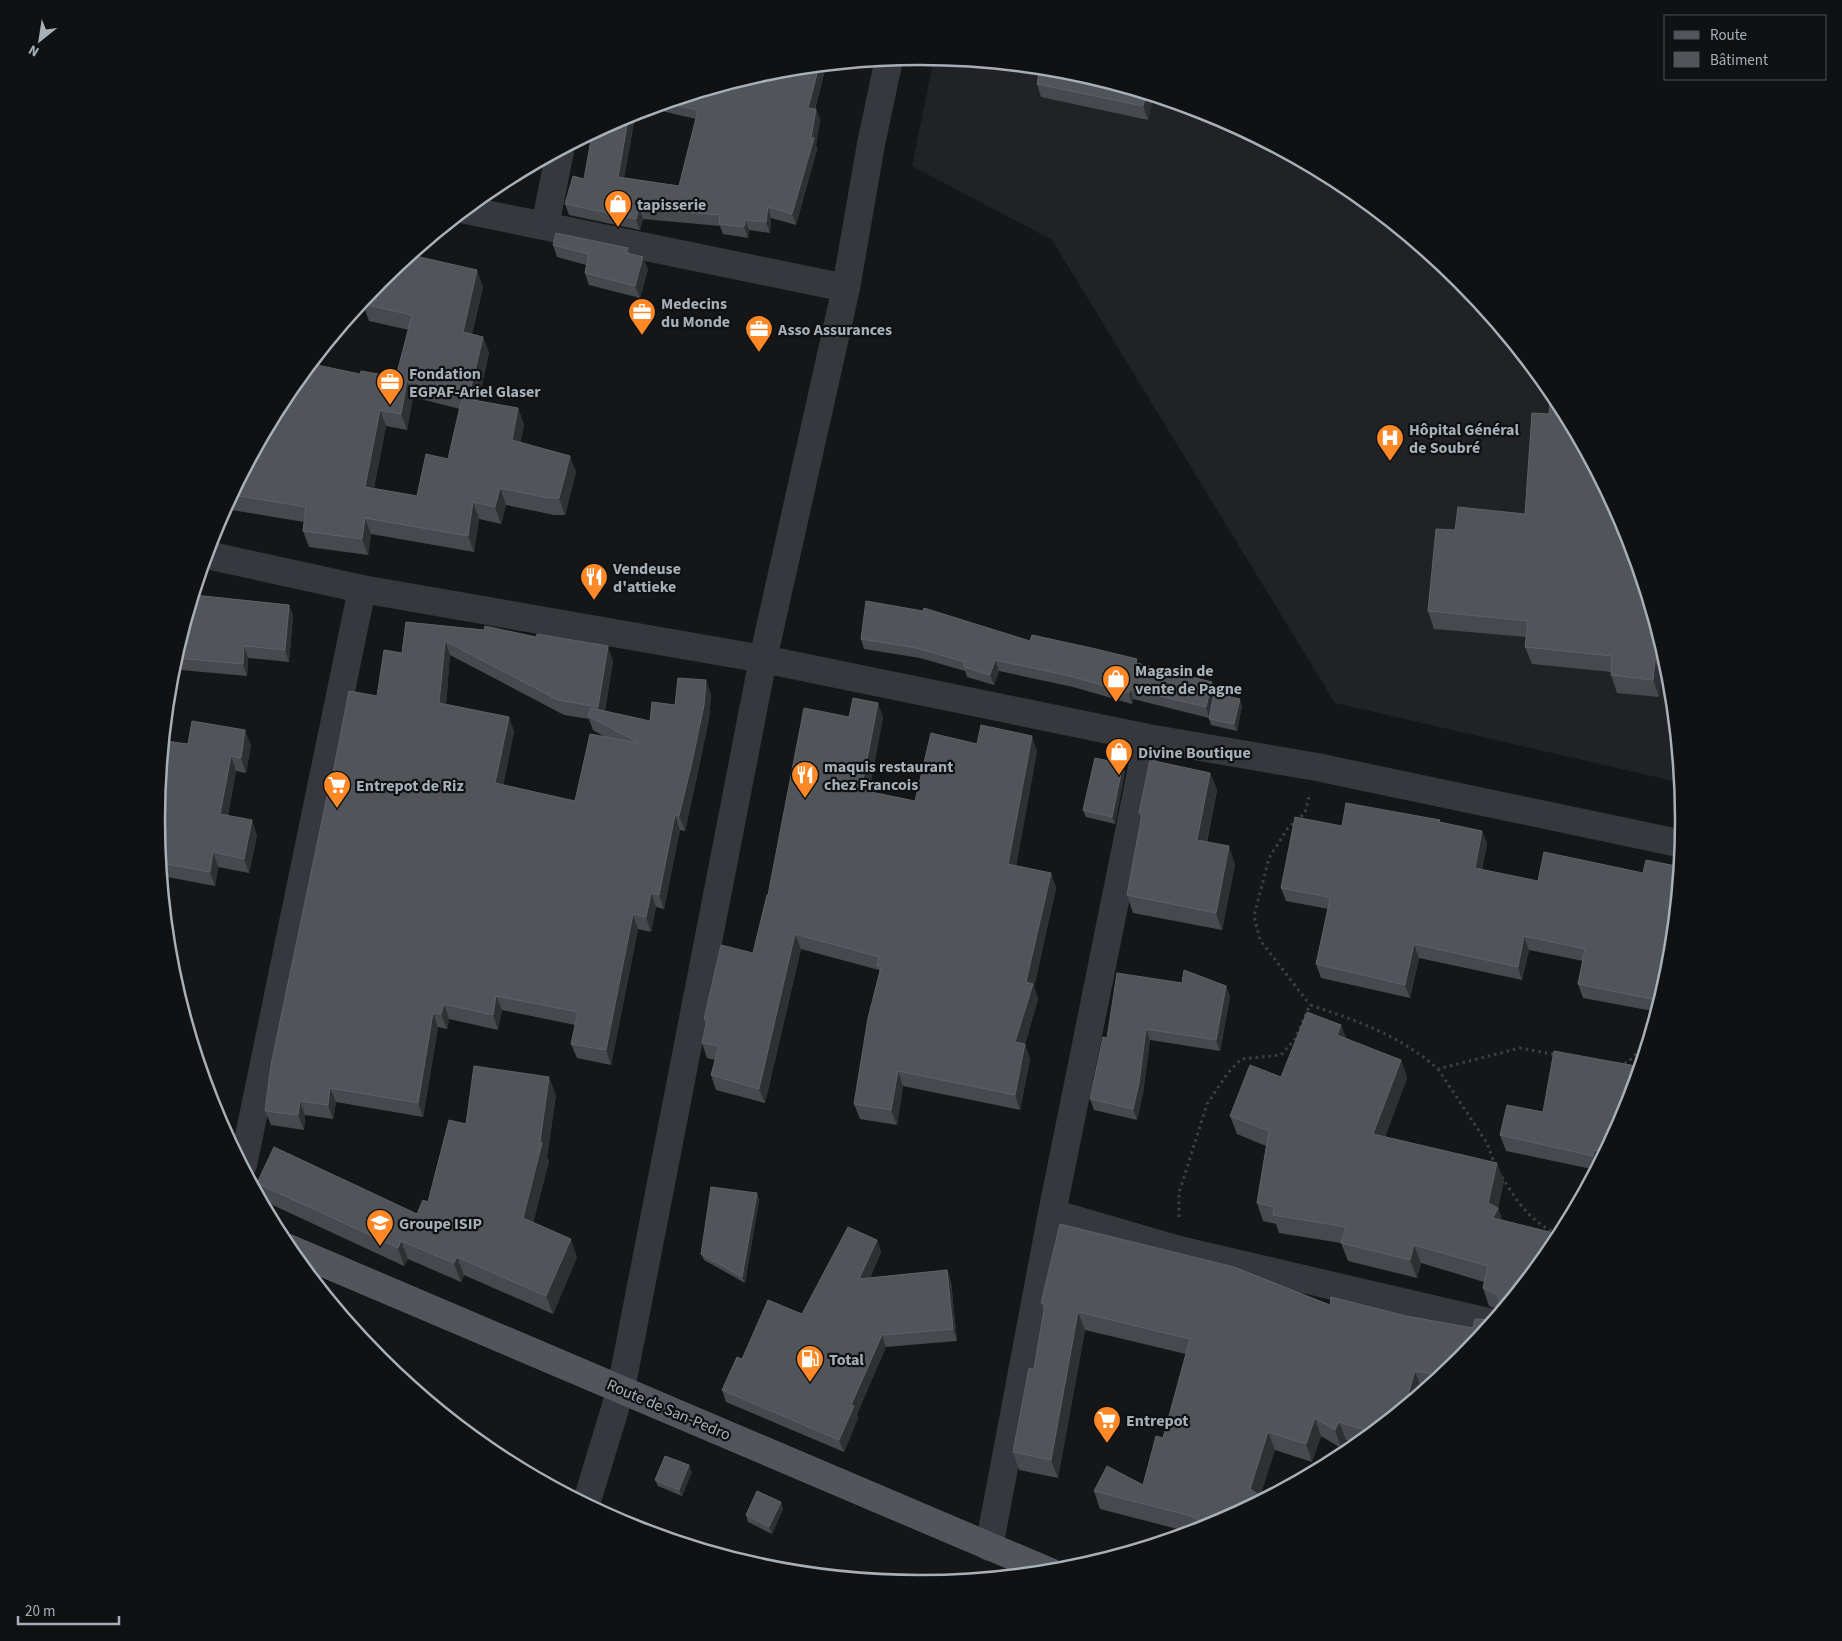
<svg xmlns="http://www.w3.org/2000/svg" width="1842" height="1641" font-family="'Source Sans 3',sans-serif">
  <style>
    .built { fill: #212225 }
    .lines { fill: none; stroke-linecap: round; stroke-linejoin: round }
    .path { stroke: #3c4044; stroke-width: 3; stroke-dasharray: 2.5 4; stroke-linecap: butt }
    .street { stroke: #36383d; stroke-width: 28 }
    .primary { stroke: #52565c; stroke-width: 28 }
    .wall { fill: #46494d; fill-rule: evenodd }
    .shaded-wall { fill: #2e3033 }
    .building { fill: #515459; stroke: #5e6268 }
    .labels { text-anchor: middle; stroke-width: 4.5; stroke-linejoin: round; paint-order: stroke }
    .poi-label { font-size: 16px; font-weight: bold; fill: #a6b0b9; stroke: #101112; text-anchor: start }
    .street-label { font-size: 16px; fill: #a6b0b9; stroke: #101112 }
    .rim { fill: none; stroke: #a6b0b9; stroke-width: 2.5 }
  </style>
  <rect width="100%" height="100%" fill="#151617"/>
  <path class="built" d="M934 58 1070 71 1214 115 1346 185 1462 280 1557 396 1627 528 1671 672 1682 783 1335 703 1052 240 912 166Z"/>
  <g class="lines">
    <path class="path" d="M1309 797 1305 813 1288 828 1269 858 1254 916 1260 940 1310 1005
      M1618 1064 1627 1063 1649 1041
      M1438 1069 1487 1143 1495 1165
      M1502 1177C1516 1200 1534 1228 1562 1234
      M1179 1217V1193L1207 1104 1227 1074 1241 1059 1281 1055 1295 1039 1310 1005C1356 1020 1401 1036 1438 1069L1520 1048 1557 1055"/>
    <path class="street" d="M466 210 846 288
      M545 226 560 151
      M207 555 362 589 763 659 1148 738 1317 767 1683 844
      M243 1165 362 589
      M1052 1213 1179 1250 1492 1323
      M586 1504 621 1389 763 659 846 288 871 144 889 59
      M989 1547 1052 1213 1148 738"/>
    <path class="primary" d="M288 1248 1050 1572"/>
  </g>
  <path class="wall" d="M826 66 815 109H816L820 120 816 145 817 149 796 225 771 218 770 233 749 230 748 238 723 234 720 226 643 219 640 230 569 215 565 204 636 112 624 178 679 186 696 119 649 108 772 71Z
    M1037 84 1153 96 1148 120 1041 97Z
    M515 175 513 183 503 181Z
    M553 245 628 248 630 254 648 269 640 298 589 285 585 273 586 265 557 257Z
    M483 287 472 334 483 337 489 353 478 401 518 408 524 425 520 442 576 472 565 515H554L506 505 501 524 479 519 474 552 371 534 368 555 309 547 303 531 304 522 225 509 286 396 360 374 396 377 409 330 369 321 363 304ZM413 397 460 409 448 459 417 496 374 488 386 426 407 430Z
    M1627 528 1671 672V678L1661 677 1659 697 1617 693 1611 675V672L1532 664 1525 647 1526 637 1434 629 1428 611 1455 530Z
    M289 605 293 616 289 662 248 658 247 676 181 670 177 658Z
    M406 622 613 661 605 711 650 721 675 705 711 694 709 719 697 776 685 831 680 830 664 909 656 907 651 932 638 929 611 1065 577 1058 571 1044 575 1025 502 1010 498 1030 449 1019 447 1029 438 1027 423 1117 336 1102 333 1119 305 1115 304 1130 271 1125 265 1111 331 783 377 696 402 653ZM450 655 564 715 589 719 593 730 605 737 575 801 503 785 514 732 509 717 446 704Z
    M861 639 1139 663 1216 692 1215 694 1242 706 1237 731 1211 725 1209 718 1133 699 1132 704 1073 687 999 671 994 685 967 677 965 671 920 658 864 649Z
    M849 717H883L869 792 915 801 977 744 1037 751 1016 866 1051 873 1056 888 1034 987 1038 999 1025 1044 1030 1059 1020 1110 903 1086 897 1125 860 1119 854 1104 880 972 879 970 801 949 765 1103 716 1090 711 1075 715 1060 707 1058 702 1043 706 1025 704 1019 753 953 768 895Z
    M188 744 251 745 246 773 236 771 228 815 257 835 249 873 218 867 215 886 162 876 157 820Z
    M1123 764 1125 771 1115 824 1086 817 1083 810Z
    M1210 773 1217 790 1207 842 1235 864 1222 930 1133 913 1127 895 1141 820 1139 813Z
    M1441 822 1482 831 1487 844 1482 869 1670 970 1658 1012 1583 998 1578 984 1583 961 1529 950 1522 980 1419 958 1410 998 1321 978 1316 964 1328 909 1286 901 1281 888 1342 826Z
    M1182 983 1226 986 1230 997 1220 1051 1150 1040 1143 1093 1137 1120 1094 1110 1090 1099 1107 1038Z
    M1341 1025 1346 1039 1401 1060 1407 1078 1385 1137 1504 1181 1498 1208 1502 1220 1562 1235 1461 1361 1426 1390 1421 1389 1420 1395 1360 1444 1346 1440 1341 1448 1321 1436 1312 1462 1275 1450 1260 1496 1213 1527 1193 1533 1100 1509 1094 1491 1143 1485 1163 1438 1186 1354 1085 1330 1058 1478 1019 1470 1013 1452 1034 1369 1044 1310 1041 1303 1330 1305 1406 1316 1473 1328 1490 1320 1497 1315 1500 1311 1489 1306 1483 1288 1484 1282 1421 1263 1417 1278 1348 1261 1341 1243 1279 1233 1276 1224 1263 1221 1257 1203 1266 1146 1237 1134 1230 1116 1281 1077Z
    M556 1095 547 1157 549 1161 533 1223 577 1257 553 1314 464 1275 461 1282 408 1259 404 1266 264 1201 257 1183 417 1214 428 1202 466 1124Z
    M1543 1112 1627 1113 1596 1170 1506 1151 1500 1135Z
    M757 1193 759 1200 745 1283 704 1260 701 1254Z
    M877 1240 881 1252 870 1278 947 1270 951 1282 957 1341 886 1347 857 1414 858 1418 844 1452 726 1402 722 1390 742 1359 802 1314Z
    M692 1472 682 1496 658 1486 655 1480Z
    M781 1502 783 1509 772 1534 748 1522 746 1515Z"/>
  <path class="shaded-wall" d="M819 66H826L812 119 808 108Z
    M1146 94 1153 96 1148 120 1143 106Z
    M816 109 820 120 816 145 817 149 796 225 792 214 811 138Z
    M636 112 622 188 618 177 629 114Z
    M515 175 513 183 511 177Z
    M768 207 771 218 770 233 766 222Z
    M639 208 643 219 640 230 636 219Z
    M745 220 749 230 748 238 744 227Z
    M643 257 648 269 640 298 635 286Z
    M477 270 483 287 469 348 463 332Z
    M483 337 489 353 475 413 469 396Z
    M407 381 413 397 407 430 401 414Z
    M518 408 524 425 518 456 512 440Z
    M380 410 386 426 371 503 365 487Z
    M570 456 576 472 565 515 559 498Z
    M500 488 506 505 501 524 495 507Z
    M473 502 479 519 474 552 468 536Z
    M365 518 371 534 368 555 362 539Z
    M289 605 293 616 289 662 285 650Z
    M445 641 450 655 445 717 439 703Z
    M244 646 248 658 247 676 243 664Z
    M608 646 613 661 603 722 598 707Z
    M995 660 999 671 994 685 990 675Z
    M1655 660 1661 677 1659 697 1653 680Z
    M706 680 711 694 709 719 685 831 679 816Z
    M1212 682 1216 692 1209 718 1206 707Z
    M1130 689 1133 699 1132 704 1129 693Z
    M1240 699 1242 706 1237 731 1234 724Z
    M878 703 883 717 867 805 861 790Z
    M509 717 514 732 501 798 495 783Z
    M245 730 251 745 246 773 241 758Z
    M1032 736 1037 751 1014 879 1008 864Z
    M231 756 236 771 225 829 220 814Z
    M1123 764 1125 771 1115 824 1112 817Z
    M1210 773 1217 790 1203 858 1197 840Z
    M675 815 680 830 664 909 659 895Z
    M252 820 257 835 249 873 244 859Z
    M1482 831 1487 844 1479 881 1475 868Z
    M1229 846 1235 864 1222 930 1216 913Z
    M213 852 218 867 215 886 210 872Z
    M1051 873 1056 888 1034 987 1038 999 1025 1044 1030 1059 1020 1110 1015 1095V1042L1026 982Z
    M651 893 656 907 651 932 646 917Z
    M633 914 638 929 611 1065 606 1050Z
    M795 934 801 949 765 1103 759 1089Z
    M1524 936 1529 950 1522 980 1518 967Z
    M1414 944 1419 958 1410 998 1405 985Z
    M1226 986 1230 997 1220 1051 1216 1040Z
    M496 996 502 1010 498 1030 493 1015Z
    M444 1004 449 1019 447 1029 441 1014Z
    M433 1013 438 1027 423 1117 418 1103Z
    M1341 1025 1348 1043 1337 1035Z
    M1146 1029 1150 1040 1143 1093 1137 1120 1133 1109Z
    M1401 1060 1407 1078 1379 1152 1373 1134Z
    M898 1071 903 1086 897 1125 891 1110Z
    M549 1077 556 1095 547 1157 549 1161 530 1236 523 1218 540 1142Z
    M330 1088 336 1102 333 1119 328 1105Z
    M300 1101 305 1115 304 1130 298 1115Z
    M1595 1150 1600 1164 1598 1168 1593 1156Z
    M1497 1163 1504 1181 1498 1208 1504 1226 1499 1236 1488 1203Z
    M757 1193 759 1200 745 1283 742 1277Z
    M571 1239 577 1257 553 1314 546 1296Z
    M877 1240 881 1252 864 1291 859 1279Z
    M401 1241 408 1259 404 1266 398 1248Z
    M1414 1245 1421 1263 1417 1278 1410 1260Z
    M457 1257 464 1275 461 1282 454 1263Z
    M947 1270 951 1282 957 1341 953 1329Z
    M1078 1312 1085 1330 1058 1478 1051 1460Z
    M882 1335 886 1347 857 1414 858 1418 844 1452 839 1440 851 1405Z
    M1415 1371 1421 1389 1420 1395 1404 1408Z
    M1315 1418 1321 1436 1312 1462 1306 1444Z
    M1339 1422 1346 1440 1341 1448 1335 1430Z
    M1268 1432 1275 1450 1260 1496 1261 1501 1254 1505 1250 1489Z
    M689 1465 692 1472 682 1496 679 1490Z
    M781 1502 783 1509 772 1534 769 1527Z"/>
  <path class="building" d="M819 66 808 108 816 109 811 138H814L792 214 768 207 766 222 745 220 744 227 719 224 720 215 639 208 636 219 565 204 573 176 584 179 592 134 629 114 618 177 679 186 698 110 667 103 772 71Z
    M1040 68 1070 71 1146 94 1143 106 1037 84Z
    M556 233 628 248 626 253 643 257 635 286 585 273 589 254 553 245Z
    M411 255 477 270 463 332 483 337 469 396 407 381 401 414 380 410 365 487 417 496 426 454 448 459 462 398 518 408 512 440 570 456 559 498H548L500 488 495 507 473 502 468 536 365 518 362 539 303 531 306 507 233 495 286 396 312 364 360 374 361 371 396 377 412 315 363 304 364 301 381 280Z
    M1551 389 1557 396 1627 528 1667 661 1655 660 1653 680 1611 675 1612 656 1525 647 1528 621 1428 611 1436 529 1455 530 1458 507 1525 514 1532 413 1549 414Z
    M194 595 289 605 285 650 244 646 243 664 177 658V652Z
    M866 601 923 611 924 608 1030 641 1032 635 1096 649 1137 659 1136 663 1212 682 1206 707 1130 689 1129 693 1070 676 995 660 990 675 964 667 965 662 916 648 861 639Z
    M406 622 484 630 485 626 536 637 537 634 608 646 598 707 558 700 445 641 439 703 509 717 495 783 575 801 590 734 639 743 588 716 591 708 650 721 652 702 675 705 678 678 706 680 704 705 692 762 679 816 675 815 659 895 651 893 646 917 633 914 606 1050 571 1044 578 1012 496 996 493 1015 444 1004 441 1014 433 1013 418 1103 330 1088 328 1105 300 1101 298 1115 265 1111 271 1065 330 782 331 783 349 691 377 696 384 650 402 653Z
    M1214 693 1240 699 1234 724 1209 719Z
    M853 698 878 703 861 790 915 801 931 733 977 744 981 725 1032 736 1008 864 1051 873 1026 982 1033 984 1015 1042 1025 1044 1015 1095 898 1071 891 1110 854 1104 868 1018 881 967 877 966 879 957 795 934 759 1089 711 1075 719 1046 702 1043 707 1020 704 1019 721 945 753 953 767 895H768L804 708 849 717Z
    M192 721 245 730 241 758 231 756 220 814 252 820 244 859 213 852 210 872 161 863 157 820 165 741 188 744Z
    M1095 758 1123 764 1112 817 1083 810Z
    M1150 760 1210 773 1197 840 1229 846 1216 913 1127 895 1142 814 1139 813Z
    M1346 803 1440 820 1439 822 1482 831 1475 868 1538 881 1544 852 1643 873 1646 860 1681 867 1670 970 1661 1001 1578 984 1585 949 1524 936 1518 967 1414 944 1405 985 1316 964 1330 899 1328 897 1281 888 1295 817 1342 826Z
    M1184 970 1226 986 1216 1040 1146 1029 1139 1083 1133 1109 1090 1099 1103 1037 1107 1038 1117 973 1182 983Z
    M1307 1012 1341 1025 1337 1035 1401 1060 1373 1134 1497 1163 1488 1203 1498 1208 1493 1218 1562 1235 1556 1245 1461 1361 1443 1376 1415 1371 1404 1408 1374 1433 1339 1422 1335 1430 1315 1418 1306 1444 1268 1432 1250 1489 1259 1495 1254 1505 1213 1527 1191 1516 1094 1491 1107 1466 1143 1485 1156 1436 1163 1438 1190 1339 1078 1312 1051 1460 1013 1452 1029 1368 1034 1369 1045 1304 1041 1303 1060 1224 1234 1267 1330 1305 1331 1297 1406 1316 1473 1328 1475 1319 1490 1320 1497 1315 1500 1309V1301L1496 1294 1483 1288 1488 1266 1414 1245 1410 1260 1341 1243 1346 1227 1273 1215 1274 1207 1257 1203 1269 1131 1230 1116 1250 1065 1281 1077Z
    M1554 1051 1641 1067 1627 1113 1606 1152 1595 1150 1593 1156 1500 1135 1507 1105 1543 1112Z
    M474 1066 549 1077 540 1142 542 1143 523 1218 571 1239 546 1296 457 1257 454 1263 401 1241 398 1248 257 1183 274 1147 417 1214 423 1200 428 1202 449 1120 466 1124Z
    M711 1187 757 1193 742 1277 701 1254Z
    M848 1227 877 1240 859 1279 947 1270 953 1329 882 1335 851 1405 854 1406 839 1440 722 1390 737 1357 742 1359 768 1300 802 1314Z
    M665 1456 689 1465 679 1490 655 1480Z
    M757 1491 781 1502 769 1527 746 1515Z"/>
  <defs>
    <symbol id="shop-pin" viewBox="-11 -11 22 30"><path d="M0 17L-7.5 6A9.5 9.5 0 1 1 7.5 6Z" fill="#ff8826" stroke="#101112"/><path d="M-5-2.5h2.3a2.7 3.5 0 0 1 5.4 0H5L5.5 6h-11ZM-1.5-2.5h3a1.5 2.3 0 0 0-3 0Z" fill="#fff"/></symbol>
    <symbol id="office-pin" viewBox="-11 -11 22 30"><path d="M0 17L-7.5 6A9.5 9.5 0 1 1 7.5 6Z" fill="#ff8826" stroke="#101112"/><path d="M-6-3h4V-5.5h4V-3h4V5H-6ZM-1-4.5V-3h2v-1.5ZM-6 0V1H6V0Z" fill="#fff"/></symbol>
    <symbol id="hospital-pin" viewBox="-11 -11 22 30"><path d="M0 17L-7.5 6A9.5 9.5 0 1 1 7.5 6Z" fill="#ff8826" stroke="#101112"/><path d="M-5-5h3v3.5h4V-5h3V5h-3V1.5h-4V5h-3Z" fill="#fff"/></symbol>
    <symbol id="restaurant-pin" viewBox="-11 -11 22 30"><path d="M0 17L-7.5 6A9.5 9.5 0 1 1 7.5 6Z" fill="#ff8826" stroke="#101112"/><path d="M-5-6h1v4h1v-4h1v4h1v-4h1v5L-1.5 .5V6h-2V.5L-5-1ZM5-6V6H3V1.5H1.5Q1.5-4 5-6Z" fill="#fff"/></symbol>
    <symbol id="supermarket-pin" viewBox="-11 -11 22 30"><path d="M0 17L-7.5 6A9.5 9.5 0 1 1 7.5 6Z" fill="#ff8826" stroke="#101112"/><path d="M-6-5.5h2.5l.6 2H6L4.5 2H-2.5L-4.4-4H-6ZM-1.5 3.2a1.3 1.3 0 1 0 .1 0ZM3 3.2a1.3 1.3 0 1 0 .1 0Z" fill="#fff"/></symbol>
    <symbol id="university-pin" viewBox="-11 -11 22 30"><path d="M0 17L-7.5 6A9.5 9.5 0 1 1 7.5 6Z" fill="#ff8826" stroke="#101112"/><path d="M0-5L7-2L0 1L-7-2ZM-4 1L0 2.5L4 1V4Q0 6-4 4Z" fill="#fff"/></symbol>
    <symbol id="fuel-pin" viewBox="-11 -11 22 30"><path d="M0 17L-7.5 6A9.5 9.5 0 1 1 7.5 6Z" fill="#ff8826" stroke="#101112"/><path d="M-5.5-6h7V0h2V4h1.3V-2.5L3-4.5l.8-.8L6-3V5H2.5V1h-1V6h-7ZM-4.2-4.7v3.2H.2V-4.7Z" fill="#fff"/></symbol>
  </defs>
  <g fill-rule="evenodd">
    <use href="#shop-pin" x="602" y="188" width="32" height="43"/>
    <use href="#office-pin" x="626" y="296" width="32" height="43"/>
    <use href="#office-pin" x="743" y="313" width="32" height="43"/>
    <use href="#office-pin" x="374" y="366" width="32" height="43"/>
    <use href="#hospital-pin" x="1374" y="422" width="32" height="43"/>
    <use href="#restaurant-pin" x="578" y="561" width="32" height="43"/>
    <use href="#shop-pin" x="1100" y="663" width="32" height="43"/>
    <use href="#shop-pin" x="1103" y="736" width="32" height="43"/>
    <use href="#restaurant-pin" x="789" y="759" width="32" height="43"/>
    <use href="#supermarket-pin" x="321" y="769" width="32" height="43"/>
    <use href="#university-pin" x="364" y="1207" width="32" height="43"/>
    <use href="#fuel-pin" x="794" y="1343" width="32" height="43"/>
    <use href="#supermarket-pin" x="1091" y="1404" width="32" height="43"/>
  </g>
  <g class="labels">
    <g class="poi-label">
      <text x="637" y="210">tapisserie</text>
      <text x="661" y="309">Medecins<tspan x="661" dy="18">du Monde</tspan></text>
      <text x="778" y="335">Asso Assurances</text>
      <text x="409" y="379">Fondation<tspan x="409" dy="18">EGPAF-Ariel Glaser</tspan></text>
      <text x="1409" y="435">Hôpital Général<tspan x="1409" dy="18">de Soubré</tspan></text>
      <text x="613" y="574">Vendeuse<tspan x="613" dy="18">d'attieke</tspan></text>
      <text x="1135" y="676">Magasin de<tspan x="1135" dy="18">vente de Pagne</tspan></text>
      <text x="1138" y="758">Divine Boutique</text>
      <text x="824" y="772">maquis restaurant<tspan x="824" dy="18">chez Francois</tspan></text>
      <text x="356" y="791">Entrepot de Riz</text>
      <text x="399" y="1229">Groupe ISIP</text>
      <text x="829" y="1365">Total</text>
      <text x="1126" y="1426">Entrepot</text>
    </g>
    <g class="street-label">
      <text transform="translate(669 1409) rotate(23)" y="6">Route de San-Pedro</text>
    </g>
  </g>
  <path d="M0 0H1842V1641H0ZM165 820a755 755 0 1 1 1510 0a755 755 0 1 1-1510 0Z" fill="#101112" fill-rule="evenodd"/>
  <path class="rim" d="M165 820a755 755 0 1 1 1510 0a755 755 0 1 1-1510 0Z"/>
  <rect x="1664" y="15" width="162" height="65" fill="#101112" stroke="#4c5155"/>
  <rect x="1674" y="31" width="25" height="8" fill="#52565c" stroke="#4c5155"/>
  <text x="1710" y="40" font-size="15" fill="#a6b0b9">Route</text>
  <rect x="1674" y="52" width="25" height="15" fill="#515459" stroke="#4c5155"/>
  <text x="1710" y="65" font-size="15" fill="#a6b0b9">Bâtiment</text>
  <g transform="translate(40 40) rotate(210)" stroke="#101112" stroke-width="4" paint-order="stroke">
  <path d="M0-4L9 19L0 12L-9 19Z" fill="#a6b0b9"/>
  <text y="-8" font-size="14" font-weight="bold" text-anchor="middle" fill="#a6b0b9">N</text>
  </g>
  <path d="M18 1616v8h101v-8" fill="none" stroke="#a6b0b9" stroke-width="2.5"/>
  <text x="25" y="1616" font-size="15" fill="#a6b0b9" stroke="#101112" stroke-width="4" paint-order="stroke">20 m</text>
</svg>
